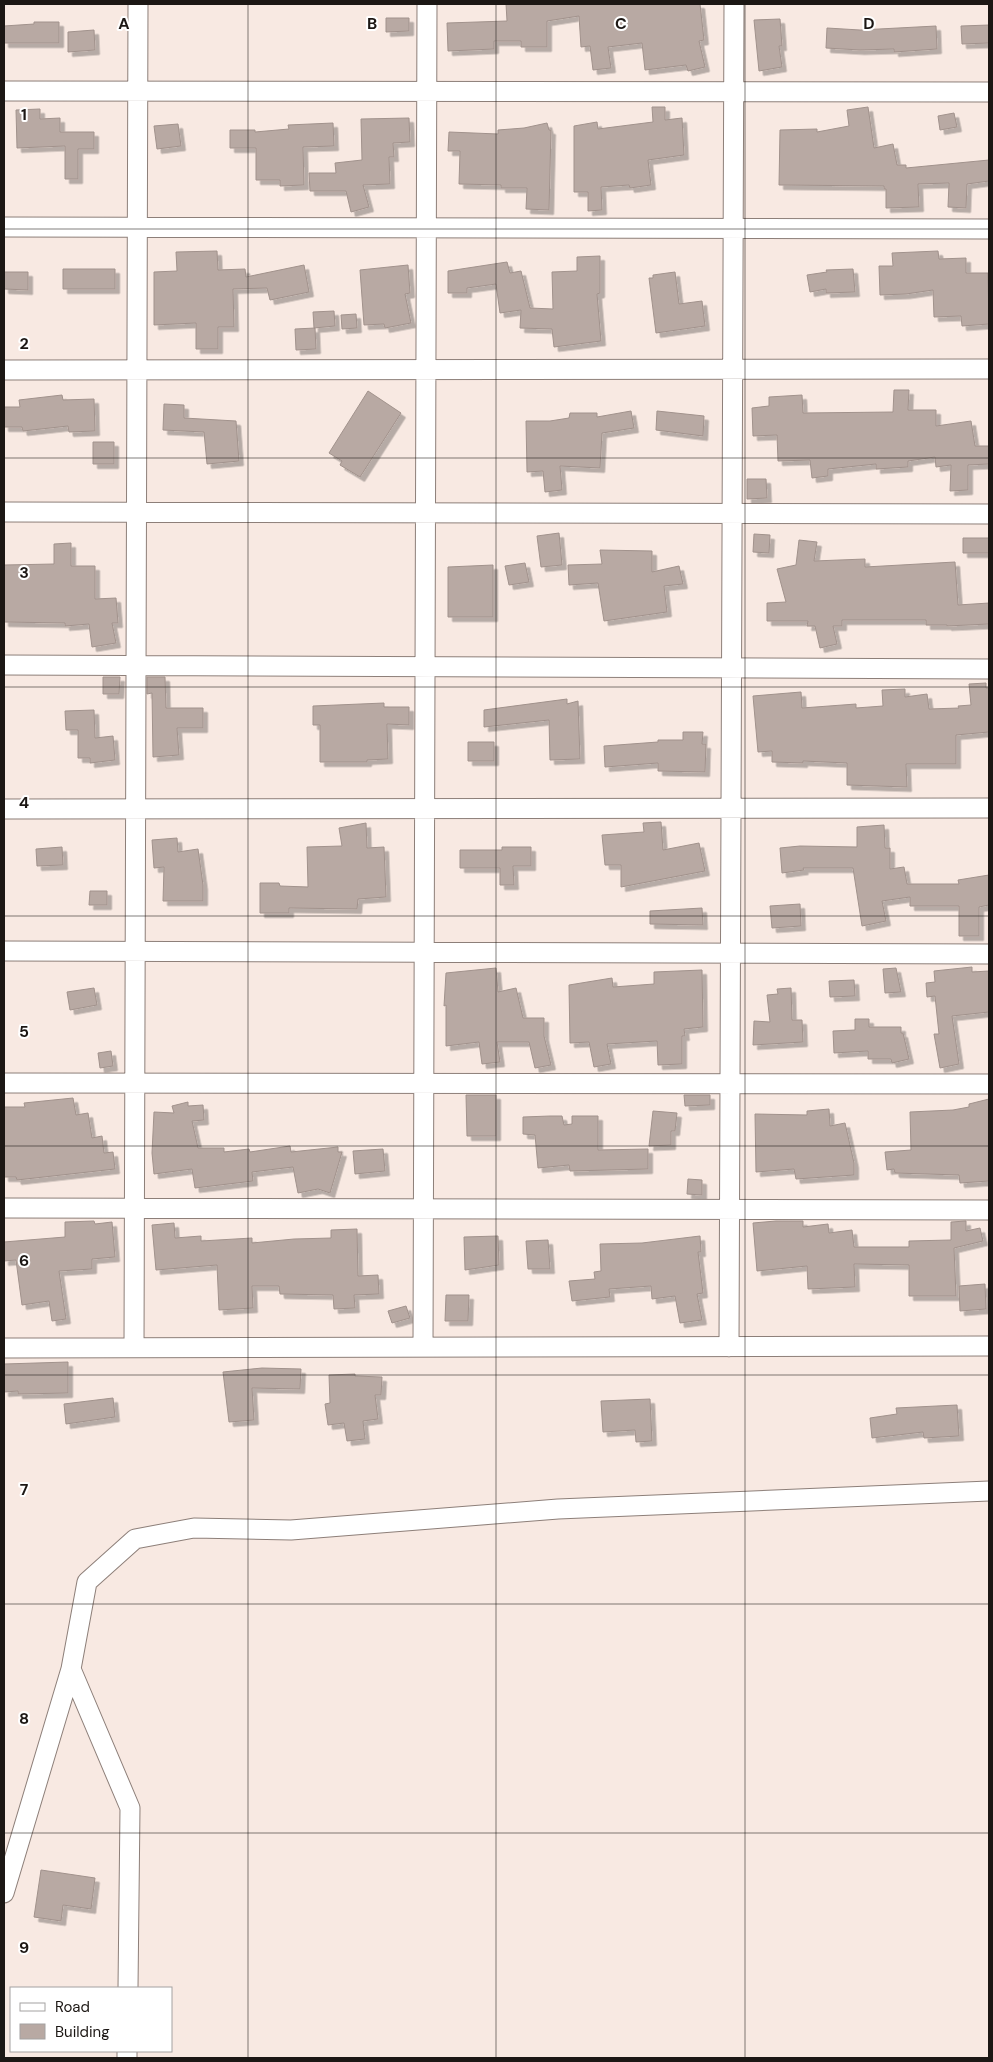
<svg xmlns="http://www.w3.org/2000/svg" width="993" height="2062" font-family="'DM Sans',sans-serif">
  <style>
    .building { fill: #b8a9a3; stroke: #a1928c; filter: url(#shadow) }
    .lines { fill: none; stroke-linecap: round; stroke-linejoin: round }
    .minor-casing { stroke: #8d7f79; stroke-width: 21 }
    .minor { stroke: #fff; stroke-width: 19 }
    .grid { fill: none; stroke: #1c1714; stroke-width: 1; stroke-opacity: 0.55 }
    .grid-label { font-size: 16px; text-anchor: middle; font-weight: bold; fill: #1c1714; stroke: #fff; stroke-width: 4; stroke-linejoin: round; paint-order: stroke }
  </style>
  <defs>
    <filter id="shadow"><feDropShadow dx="4.5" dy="4.5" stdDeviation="0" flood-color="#0004"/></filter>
  </defs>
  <rect width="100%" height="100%" fill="#f8e9e2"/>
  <path class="building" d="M506 4H700L704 40 699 41 705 67 688 71 686 65 645 70 642 43 608 47 611 68 593 70 590 46 581 47 579 16 547 21V47H521V41H494V49L448 51 447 23 507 21Z
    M386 18H409V31L386 32Z
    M780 19 782 46H779L782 67 759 71 754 20Z
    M34 22H59V43H4V26L34 24Z
    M989 25V43L962 44 961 26Z
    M936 26 937 49 894 52V49L860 50 826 48 827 28 860 30Z
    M94 30 95 50 68 52V32Z
    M652 107H665V120L682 118 684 155 648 160 651 185 630 188 629 185 601 187 602 210 588 211V192H574V126L597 122 598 129 653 122Z
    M868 107 874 148 893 144 897 165H906V168L989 160V181L967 184 966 208 948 207 949 183 918 184 919 207 886 208V189H884V186L779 185 780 130 817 129V132L849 126 847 110Z
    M40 109V119L60 118V132H94V149H78V179H65V146L17 148 16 110Z
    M954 113 957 127 940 130 938 116Z
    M409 118 410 142 393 143 394 157H389L390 184 363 185 369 207 351 212 346 191H310L309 173H336L335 163 362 160 361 119Z
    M333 123 334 146 303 147 304 185 280 186V180H256V148H230V130H255V132L289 129 288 125Z
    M547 123 549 130H551L549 210 526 209 527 188H501V185L459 184 460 151H448L449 132 498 134V130L524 128Z
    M178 124 181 146 157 149 154 126Z
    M217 251 218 270 245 269 246 277 304 265 309 292 270 300 267 288 233 289 234 327H218V349H196V323L154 325V272L177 271 176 252Z
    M938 251 939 259 966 258V273H988L989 324 962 326 961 316 934 317 933 290 906 294 880 295 879 266H893L892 253Z
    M600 256V293L597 294 601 341 554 347 552 329 520 328 521 310 500 313 496 284 467 288V293H448V271L507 262 510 273 521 271 530 308 553 309 552 272 577 271V257Z
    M408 265 410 293 405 294 411 323 385 328 384 324 364 325 360 270Z
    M63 269H115V289H63Z
    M853 269 855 292 826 293V289L810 292 807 275 827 272 826 270Z
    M4 272H28V290L4 289Z
    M675 272 679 304 702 301 705 326 656 333 649 278H653V275Z
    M334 311 335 326 314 328 313 312Z
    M356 314 357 328 342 329 341 315Z
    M315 328 316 349 296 350 295 329Z
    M894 390H909L908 410H936V426L971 421 975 446H989V464L968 465V490L950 491 951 465 936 467 935 457 908 461V467L876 469V464L828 469V476L812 478 810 460 778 461 777 435 753 436 752 408 769 406V397L802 395 803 413 893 412Z
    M368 391 401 413 360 477 340 465 342 461 329 453Z
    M62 395 63 400 94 399 95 431 69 432 68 426 23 431 22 427H4V407H20L19 400Z
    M164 404 184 405V418L236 421 239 461 207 464 204 432 163 430Z
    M631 411 634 428 602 433 600 468 560 466 562 490 545 492 543 471 527 472 526 421H550L569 418 570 413H597V417Z
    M657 411 704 416 703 436 656 430Z
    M93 442H114V464H93Z
    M747 479H766L767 498 747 499Z
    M559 533 562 565 541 567 537 536Z
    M754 534 770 535 769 553 753 552Z
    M963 538H989V553H963Z
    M799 540 817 542 814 561 865 559V567L955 562 958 605 989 603V624L947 626V625H926V620H842V626H833L837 644 820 648 815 626H807L808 621H767V603L786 602 777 569 796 565Z
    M71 543V566H95V599L116 598 118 623H112L116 643 92 647 89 624 65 626V623L4 622V565L54 564V544Z
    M600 550 652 551V572L679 566 683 584 664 586 667 612 604 621 598 583 569 585 568 565 602 564Z
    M525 563 529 582 509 585 505 566Z
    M493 565V617H448V567Z
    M103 677H120L119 694H103Z
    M147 677H165L166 708H203V728H177L179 755 153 757 152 693 147 694Z
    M986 683V688H989V732L956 735V764H906L907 787 847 785V763L803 761V763L772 762V751L758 752 753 696 801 692 802 708 856 704V708L883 706 882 690 905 689V697L927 694 929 709 959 708 958 706 971 705 969 684Z
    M567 699V704L578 701 580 759 550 760 549 720 484 727V710Z
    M384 703V707H409V725L387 724 388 759 367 760V762H320V725H313V706Z
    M94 710 95 738 113 736 115 760 90 763V758H78V730H66L65 711Z
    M683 732H703L702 744H706L705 772 658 771V763L605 767 604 746 658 742V740H683Z
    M468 742H494V761H468Z
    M661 822 663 850 699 843 705 871 621 887V865H605L602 835 644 832 643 823Z
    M366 823 367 848 384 847 386 897 358 899 357 909 289 908V913H260V883H279L280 886 308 887 307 847 342 846 339 828Z
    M884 825 885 848H890V869L904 867 907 884H959L958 880 989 875V905L979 907V936H959V906H910V897L882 901 886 921 862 926 853 868H803L804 870 782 873 780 848 800 846 857 847V827Z
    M177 838 178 852 198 849 203 885V901H163L164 867 154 868 152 840Z
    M62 847 63 865 37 866 36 849Z
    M502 847H531V866H513L514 885H500V868H460V850H502Z
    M90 891H107V905H89Z
    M800 904 801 926 772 928 770 906Z
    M702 908 703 925 650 924V911Z
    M972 967V972L989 971V1012L952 1016 959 1064 940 1068 934 1034H939L935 996 927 997 926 983 935 982 934 971Z
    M496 968 498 992 516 988 523 1018H544V1036L551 1065 535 1068 529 1042H497L500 1062 482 1064 479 1042 446 1046V1005L444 1006 446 973Z
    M896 968 901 992 885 993 883 969Z
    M702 970 703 1027 684 1029 685 1036H682V1064L658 1065 657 1041 607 1044 611 1064 594 1067 589 1042 570 1043 569 985 612 978 613 987 654 984V972Z
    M854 980 855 996 830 997 829 981Z
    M94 988 97 1005 70 1010 67 992Z
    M791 988 792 1020H802L803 1042 753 1045 754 1021 770 1022 767 995 778 994 777 989Z
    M855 1019H869V1027H901V1033H903L909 1059 892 1063 891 1059H868V1051L834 1053 833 1031 855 1030Z
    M111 1051 113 1066 100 1068 98 1053Z
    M466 1095H496V1136H467Z
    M684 1095H710V1105L685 1106Z
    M73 1098 76 1115 88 1113 92 1138 102 1136 104 1153 113 1152 115 1169 17 1180 16 1177H4V1107H25L24 1103Z
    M989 1099V1181L960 1183 959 1175 895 1173 894 1169 887 1170 885 1152 911 1150 910 1112 953 1110 969 1107V1104Z
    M188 1102V1106L203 1105 204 1120 192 1121 198 1148H224V1152L249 1149 250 1152 290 1146 291 1152 338 1147V1152H342L330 1193 318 1189 298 1193 293 1167 252 1172 253 1181 195 1188 192 1169 154 1174 152 1153 154 1112 174 1113 172 1106Z
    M829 1109 830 1126 845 1123 854 1163V1175L796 1179 794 1169 756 1172 755 1114 807 1115V1111Z
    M653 1111 677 1113 675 1131H671V1145L649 1146Z
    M550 1116H562L564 1125 572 1124V1116H598V1150L648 1149V1169L570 1171 569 1165 538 1168 535 1135 523 1134V1117Z
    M383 1149 385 1171 355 1174 353 1151Z
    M688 1179 702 1180V1195L687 1194Z
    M94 1221 95 1224 112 1222 115 1257 92 1259V1269L59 1271 66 1319 52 1321 49 1301 22 1305 16 1260 4 1261V1242L65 1237V1222Z
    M776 1221H803V1227L828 1224 829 1233 852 1230 854 1247H909V1241L951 1240V1222L966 1221V1231L980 1228 983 1241 954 1248 956 1296H909V1265L854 1264 855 1287 808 1289 807 1266 757 1271 753 1223Z
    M174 1223 175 1238 201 1236V1241L252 1238V1243L294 1239 331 1238V1230L357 1229 358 1276 378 1275 379 1294 354 1295 355 1308 334 1309 333 1295 280 1294 279 1286H252L253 1308 219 1310 217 1265 156 1270 152 1225Z
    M498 1236 499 1265 465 1270 464 1237Z
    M700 1236 701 1252H698L703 1293 697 1294 702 1320 680 1323 675 1296 652 1299 651 1286 609 1289 610 1297 572 1301 569 1281 595 1279 594 1272 601 1271 600 1244 642 1243Z
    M548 1240 550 1269H528L526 1241Z
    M985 1284 986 1309 960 1311 959 1286Z
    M446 1295H469L468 1321H445Z
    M406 1306 410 1318 392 1323 388 1311Z
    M68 1362V1393L18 1394V1391L4 1392V1364Z
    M262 1368 301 1369 300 1389 252 1388 254 1420 229 1422 223 1372Z
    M355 1374V1376L382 1377 381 1395H375L378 1419 363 1421 365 1439 347 1441 344 1423 328 1425 325 1404 330 1403 329 1375Z
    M113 1398 115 1417 66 1424 64 1404Z
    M650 1399 652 1441 636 1442 635 1430 603 1432 601 1401Z
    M957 1405 959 1436 924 1438 923 1432 872 1438 870 1418 897 1414 896 1408Z
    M41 1870 95 1878 91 1909 63 1905 61 1921 34 1917Z"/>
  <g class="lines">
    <defs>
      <path id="minor" d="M4 91 989 92
        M4 227 989 229
        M4 370 989 369
        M4 512 989 514
        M4 665 989 669
        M4 809 989 808
        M4 951 989 954
        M4 1083 989 1084
        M4 1208 989 1210
        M134 1347 138 4
        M423 1347 427 4
        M729 1347 734 4
        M4 1348 989 1346
        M71 1669 130 1808 128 1988
        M4 1893 71 1669 87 1582 135 1539 194 1528 291 1530 558 1509 989 1491
        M127 2058V2051"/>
    </defs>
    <use href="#minor" class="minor-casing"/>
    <use href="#minor" class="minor"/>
  </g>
  <path class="grid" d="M248 4V2058M496 4V2058M745 4V2058M4 229H989M4 458H989M4 687H989M4 916H989M4 1146H989M4 1375H989M4 1604H989M4 1833H989"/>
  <g class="grid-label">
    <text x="124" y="29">A</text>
    <text x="372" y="29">B</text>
    <text x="621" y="29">C</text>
    <text x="869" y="29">D</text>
    <text x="24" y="120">1</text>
    <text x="24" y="349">2</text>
    <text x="24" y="578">3</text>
    <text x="24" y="808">4</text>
    <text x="24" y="1037">5</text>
    <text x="24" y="1266">6</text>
    <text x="24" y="1495">7</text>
    <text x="24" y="1724">8</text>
    <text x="24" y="1953">9</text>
  </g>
  <rect width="993" height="2062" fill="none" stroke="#1c1714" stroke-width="10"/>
  <rect x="10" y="1987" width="162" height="65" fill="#ffffff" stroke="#a4a2a1"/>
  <rect x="20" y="2003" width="25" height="8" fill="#ffffff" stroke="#a4a2a1"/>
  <text x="55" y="2012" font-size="15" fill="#1c1714">Road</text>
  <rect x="20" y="2024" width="25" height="15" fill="#b8a9a3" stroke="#a4a2a1"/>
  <text x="55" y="2037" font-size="15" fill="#1c1714">Building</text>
</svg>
